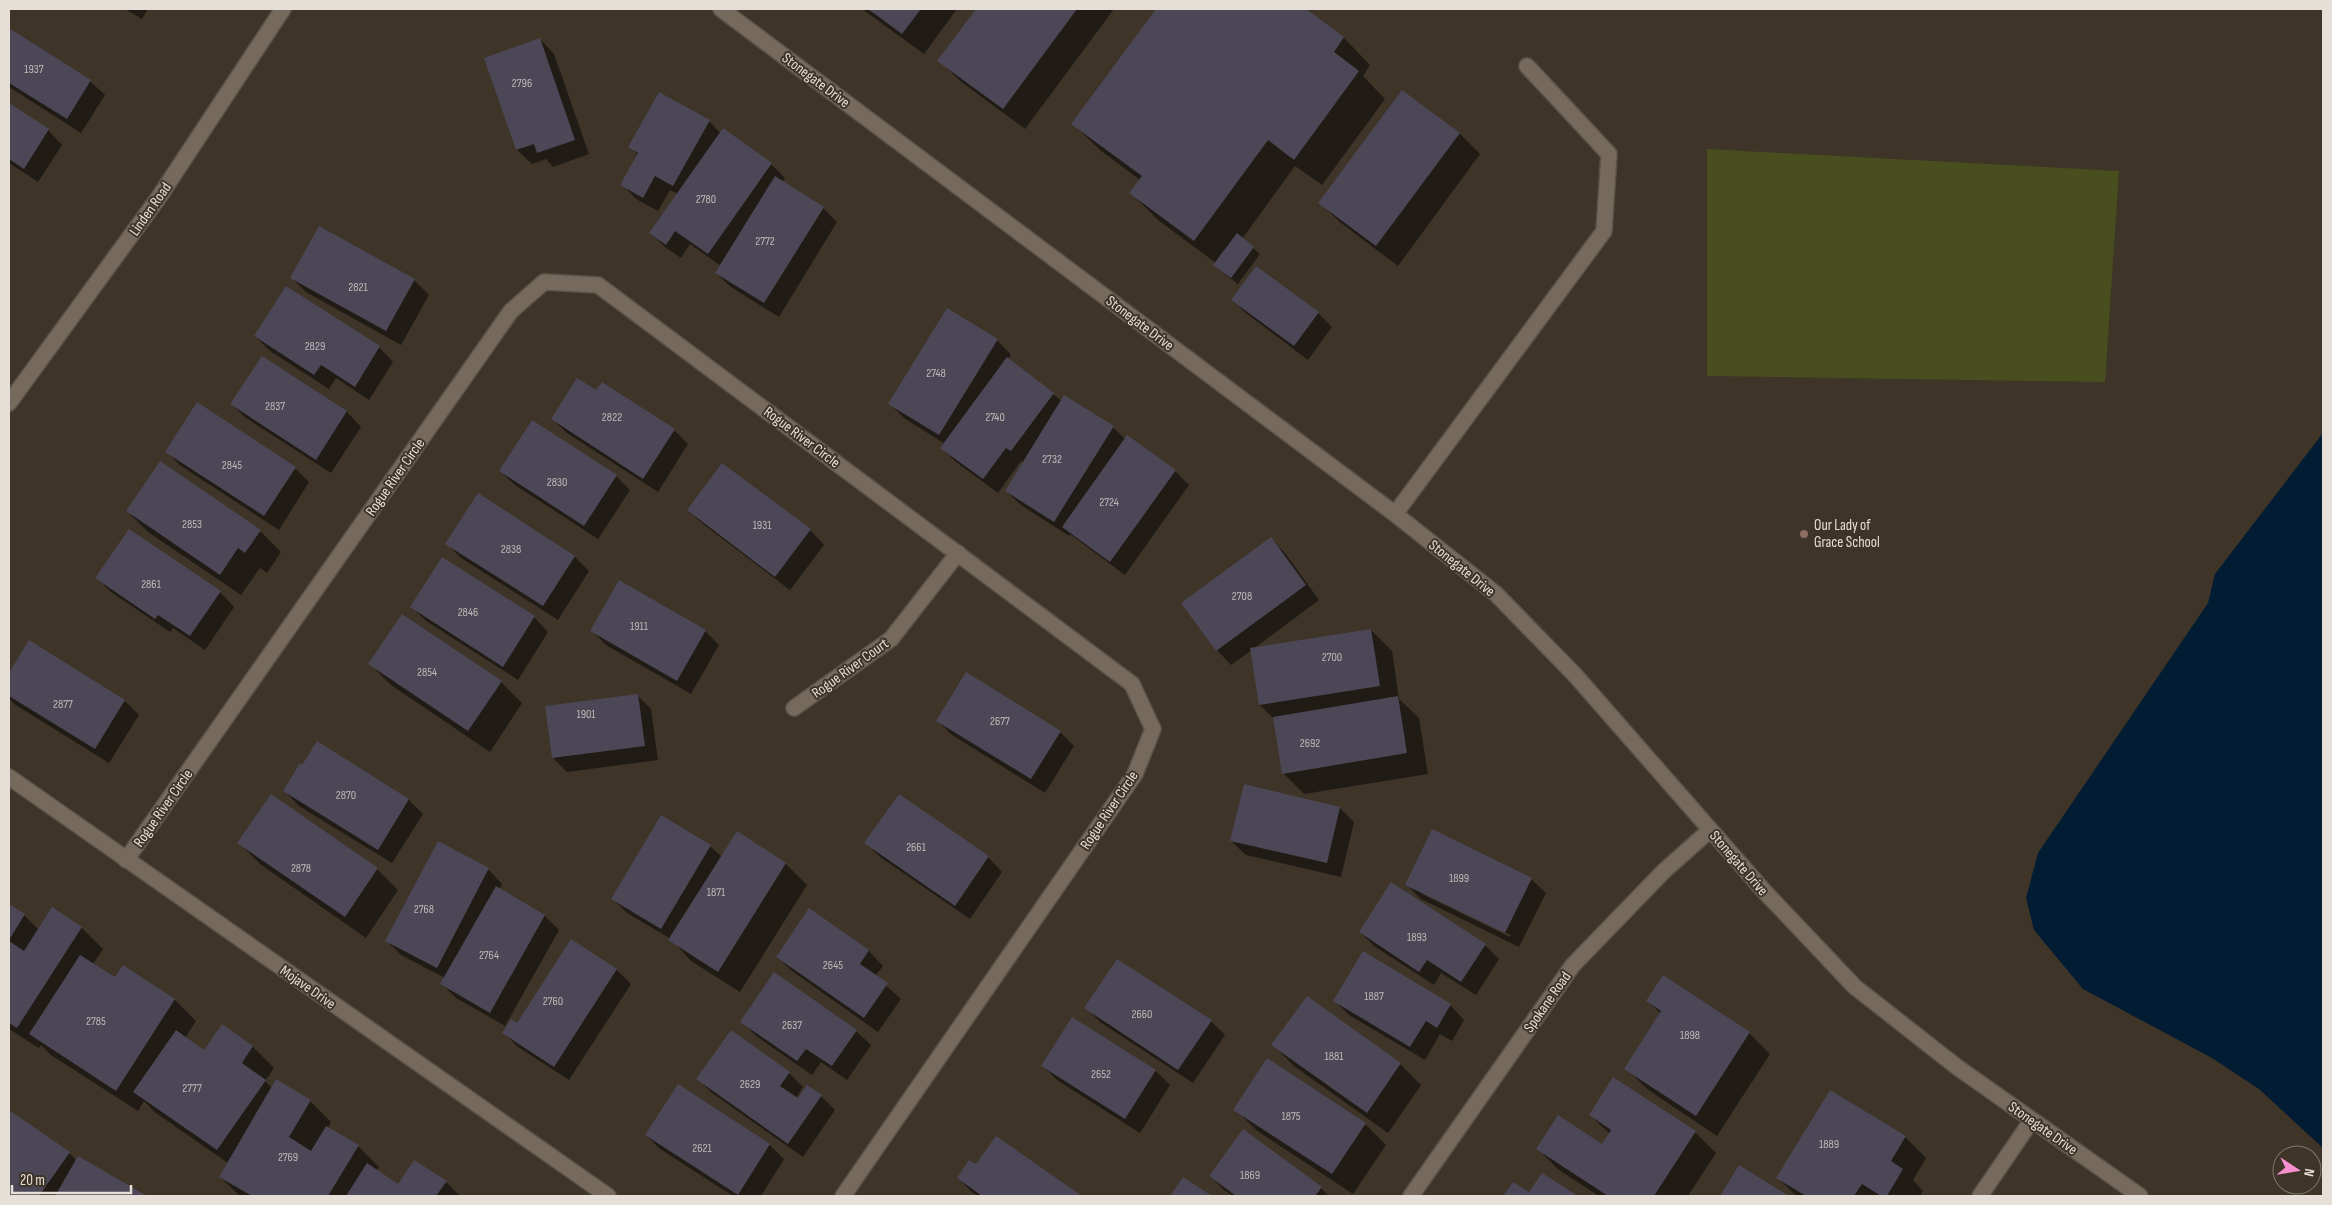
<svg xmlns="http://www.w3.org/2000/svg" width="2332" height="1205" font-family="'Sofia Sans Condensed',sans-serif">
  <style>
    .green { fill: #484e1e }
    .water { fill: #011c33 }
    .shadow { fill: #0007; fill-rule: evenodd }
    .building { fill: #4c4756 }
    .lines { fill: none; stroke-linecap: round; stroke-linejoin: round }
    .minor-casing { stroke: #5b5348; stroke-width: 18 }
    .minor { stroke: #756a5c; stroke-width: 15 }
    .education-dot { fill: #8d6e63; stroke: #3e3428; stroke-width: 2 }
    .labels { text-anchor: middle; stroke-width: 4; stroke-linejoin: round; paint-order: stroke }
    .number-label { font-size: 12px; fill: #bfb9b7 }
    .street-label { font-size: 15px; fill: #e5dfd7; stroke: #3e3428 }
    .poi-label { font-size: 15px; fill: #e5dfd7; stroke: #3e3428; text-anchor: start }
  </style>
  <rect width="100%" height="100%" fill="#3e3428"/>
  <path class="green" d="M1707 149 2119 171 2105 382 1707 376Z"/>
  <path class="water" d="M2323 433V1148L2259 1089 2212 1058 2083 989 2034 930 2026 898 2038 853 2208 603 2215 574Z"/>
  <path class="shadow" d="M125 9H148L142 19Z
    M862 9H957L924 54Z
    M977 9H1114L1025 129 960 81 939 60Z
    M1158 9H1304L1344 38 1370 65 1363 76 1385 99 1322 185 1295 166 1242 239 1260 254 1238 284 1222 272 1215 265 1216 263 1158 220 1131 193 1140 180 1100 150 1073 124Z
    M9 29 90 81 105 95 81 133 9 87Z
    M540 39 554 54 589 154 553 167 546 159 532 164 517 150 486 58Z
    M9 105 48 130 62 145 38 182 9 163Z
    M709 121 721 134 771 164 785 178 782 182 823 208 837 222 779 317 731 287 716 273 721 266 690 244 681 258 665 247 651 233 678 194 670 190 658 211 636 199 622 184 638 155 630 147Z
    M1459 133 1480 154 1398 266 1341 223 1320 203Z
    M320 228 414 280 429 295 401 345 306 292 292 278Z
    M1232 300 1318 313 1332 327 1308 360 1247 314Z
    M255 336 379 347 393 362 369 400 336 378 329 389 270 351Z
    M997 340 1011 355 1008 360 1062 401 1113 427 1126 440 1175 471 1189 485 1125 575 1070 534 1069 536 1021 505 1006 491 1023 463 1021 461 998 493 956 462 942 448 945 444 904 418 890 404Z
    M262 357 347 412 361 427 331 473 246 418 231 404Z
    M597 392 674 430 688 444 658 492 567 433 552 419Z
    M166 451 295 468 309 482 279 530 181 466Z
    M722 465 810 530 824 545 790 590 703 524 688 510Z
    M500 471 616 476 630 490 598 539 515 485Z
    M478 495 575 557 589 571 558 620 461 558 447 544Z
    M127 511 260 531 281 552 267 573 260 568 241 595 148 532Z
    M130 530 220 592 234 607 205 650 173 628 170 632 111 592 97 578Z
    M1271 539 1285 553 1319 600 1253 649 1371 630 1392 651 1399 699 1419 718 1428 774 1304 794 1283 773 1275 720 1260 705 1252 650 1231 665 1217 650 1183 604Z
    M443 558 534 617 548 632 518 680 426 621 412 607Z
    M592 631H705L719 645 691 694 606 645Z
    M29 642 125 701 139 715 109 763 14 704 9 698V675Z
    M370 664 501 682 522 703 490 752 391 685Z
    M637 695 651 709 658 760 567 772 553 758Z
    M938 721 1060 732 1074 746 1045 793 952 735Z
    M317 743 409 800 423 814 392 863 299 806 285 791Z
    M1340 808 1354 822 1341 877 1246 855 1231 841Z
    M737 833 786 864 807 885 740 992 691 961 671 939 627 913 613 899 710 846 722 857Z
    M239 843 377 869 398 890 366 938 260 864Z
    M866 843 988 857 1002 872 970 919 880 857Z
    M488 869 502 884 499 890 545 916 559 930 505 1026 456 998 442 984 445 978 401 955 387 941Z
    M1531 879 1546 893 1519 947 1421 899 1406 884ZM1422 892 1511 935 1510 937 1422 894Z
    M9 905 24 915 39 930 52 909 82 928 103 949 93 964 115 979 123 967 175 1000 196 1021 185 1038 205 1051 222 1026 253 1047 274 1068 265 1081 272 1088 310 1101 331 1122 328 1128 358 1146 379 1167 376 1171 399 1186 446 1182 460 1196H240L220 1177 228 1163 156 1113 144 1101 138 1111 51 1055 41 1045 39 1048 9 1029Z
    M809 910 869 951 883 966 875 976 901 999 878 1032 792 971 777 957Z
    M1360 932 1485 945 1499 959 1476 995 1441 973 1434 985 1374 946Z
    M617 970 631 984 569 1080 518 1047 504 1033Z
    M1664 977 1749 1033 1770 1054 1717 1136 1647 1089 1626 1068 1661 1014 1648 1001Z
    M1307 998 1400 1064 1421 1085 1388 1133 1294 1066 1273 1045Z
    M1335 1001 1450 1005 1464 1020 1452 1041 1440 1034 1425 1060 1349 1015Z
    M1086 1007 1211 1021 1225 1035 1193 1083 1100 1022Z
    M1073 1018 1156 1071 1170 1085 1140 1133 1057 1080 1043 1066Z
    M742 1021 856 1031 871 1045 847 1080 821 1062 812 1075 756 1036Z
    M789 1073 803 1087 796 1098 798 1099 821 1096 835 1110 803 1157 712 1093 698 1079Z
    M678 1086 770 1145 784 1159 761 1196H733L660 1149 646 1135Z
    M1830 1091 1905 1137 1926 1158 1913 1180 1923 1191 1920 1196H1796L1778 1178Z
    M1235 1109 1365 1124 1386 1145 1353 1194 1256 1130Z
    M9 1112 69 1153 77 1161 78 1158 145 1196H9Z
    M1590 1115 1695 1132 1716 1153 1688 1196H1599L1559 1170 1538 1149 1602 1146 1610 1134Z
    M1243 1131 1321 1188 1329 1196H1233L1224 1190 1210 1176Z
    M996 1137 1080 1196H978L973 1193 958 1178 976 1166Z
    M1740 1167 1787 1196H1721Z
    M1542 1174 1576 1196H1504L1513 1183 1529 1194Z"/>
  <path class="building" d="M868 9H921L902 34Z
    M976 9H1077L1003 109 937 61Z
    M1156 9H1306L1344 37 1334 52 1359 71 1294 160 1268 140 1194 241 1129 193 1142 176 1071 124Z
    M9 28 91 80 67 119 9 83Z
    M540 38 575 140 537 153 534 144 516 150 484 58Z
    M1402 90 1460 133 1376 246 1318 203Z
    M659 92 710 120 673 186 655 176 643 198 620 185 638 153 628 147Z
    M9 103 49 129 24 169 9 159Z
    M723 128 772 163 708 254 675 231 666 245 649 233Z
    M775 176 824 207 764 303 715 273Z
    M319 226 415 279 386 331 290 278Z
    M1237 233 1254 247 1231 278 1213 265Z
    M1256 266 1319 312 1294 346 1231 300Z
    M286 286 380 346 355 387 321 365 314 375 254 336Z
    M947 308 998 339 939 435 888 404Z
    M262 356 347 411 316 460 230 404Z
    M1007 357 1054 393 1011 451 1006 448 983 479 940 448Z
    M577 378 596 390 602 382 675 429 643 479 551 419Z
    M1064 395 1114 426 1054 522 1005 491Z
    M197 402 296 467 264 516 165 452Z
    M532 420 617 475 584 526 499 471Z
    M1127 435 1176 470 1110 562 1062 527Z
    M160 461 261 530 245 553 238 548 220 575 126 511Z
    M722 463 811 529 775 577 687 510Z
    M478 493 575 556 543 606 445 544Z
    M129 529 221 591 190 636 158 615 155 619 95 578Z
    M1271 537 1306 585 1216 651 1181 603Z
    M442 557 535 616 503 667 410 607Z
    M619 580 706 630 677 681 590 631Z
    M402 614 502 681 468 731 368 664Z
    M1371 629 1380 686 1259 705 1250 648Z
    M29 640 125 700 95 749 9 696V673Z
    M966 672 1061 731 1031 779 936 721Z
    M638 694 645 746 552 758 545 706Z
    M1398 696 1407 753 1282 774 1273 717Z
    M317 741 409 799 378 850 283 791 300 763 302 765Z
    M1244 784 1340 807 1327 863 1230 841Z
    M271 794 378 868 345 917 237 843Z
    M899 794 989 856 955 906 864 843Z
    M661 815 711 845 661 929 611 899Z
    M1432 829 1532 878 1505 933 1405 885Z
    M737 831 786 863 718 972 668 940Z
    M438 841 489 868 437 968 385 941Z
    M1391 882 1486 944 1461 982 1427 960 1419 972 1359 932Z
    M496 886 545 915 490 1013 440 984Z
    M9 904 25 914 9 940Z
    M52 907 82 927 17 1028 9 1023V941L24 951Z
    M809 908 869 950 860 964 888 983 864 1018 776 957Z
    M571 939 617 969 554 1067 502 1033 511 1019 517 1023Z
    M1363 951 1451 1004 1437 1028 1426 1021 1410 1047 1333 1001Z
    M80 955 115 977 123 965 175 999 116 1091 29 1034Z
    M1117 959 1212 1020 1178 1070 1084 1008Z
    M774 972 857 1030 832 1066 806 1049 797 1061 740 1022Z
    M1663 975 1750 1032 1696 1116 1624 1069 1661 1011 1646 1001Z
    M1307 996 1401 1063 1367 1113 1271 1045Z
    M1072 1017 1156 1070 1125 1119 1041 1066Z
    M222 1024 253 1046 242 1063 266 1080 217 1150 133 1092 176 1030 204 1050Z
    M731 1030 790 1072 780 1086 798 1098 807 1085 822 1095 788 1144 696 1079Z
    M1267 1058 1366 1123 1332 1174 1233 1110Z
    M1613 1077 1696 1131 1654 1196H1608L1536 1149 1558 1115 1602 1144 1611 1130 1589 1115Z
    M276 1079 311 1100 289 1137 311 1151 326 1126 359 1145 328 1196H252L219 1177Z
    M678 1084 770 1144 738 1195 645 1135Z
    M1830 1090 1906 1136 1891 1161 1903 1169 1887 1196H1881L1862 1184 1854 1196H1806L1776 1178Z
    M9 1110 70 1152 39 1196H9Z
    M1243 1129 1322 1187 1315 1196H1236L1209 1176Z
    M996 1136 1082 1196H982L957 1178 969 1160 976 1164Z
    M78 1156 147 1196H55Z
    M414 1160 447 1181 436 1196H346L367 1163 398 1184Z
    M1739 1165 1789 1196H1720Z
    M1542 1173 1578 1196H1503L1513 1182 1529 1192Z
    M1183 1177 1212 1196H1170Z"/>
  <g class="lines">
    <defs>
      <path id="minor" d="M721 9 1395 514 1496 594 1575 675 1764 891 1855 987 1957 1067 2140 1196
        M9 403 159 197 283 9
        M1395 514 1604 231 1609 154 1527 66
        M794 708 891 639 958 553
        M9 777 608 1196
        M126 860 511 311 544 282 598 285 1132 684 1153 729 1135 774 843 1196
        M1411 1196 1573 965 1664 871 1710 830
        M1980 1196 2032 1120"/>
    </defs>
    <use href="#minor" class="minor-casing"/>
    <use href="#minor" class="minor"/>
  </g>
  <circle class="education-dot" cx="1804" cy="534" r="5"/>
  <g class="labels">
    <g class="number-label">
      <text x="34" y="73">1937</text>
      <text x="522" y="87">2796</text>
      <text x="706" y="203">2780</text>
      <text x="765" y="245">2772</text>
      <text x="358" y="291">2821</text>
      <text x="315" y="350">2829</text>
      <text x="936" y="377">2748</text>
      <text x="275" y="410">2837</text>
      <text x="612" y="421">2822</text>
      <text x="995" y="421">2740</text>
      <text x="1052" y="463">2732</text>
      <text x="232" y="469">2845</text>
      <text x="557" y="486">2830</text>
      <text x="1109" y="506">2724</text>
      <text x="192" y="528">2853</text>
      <text x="762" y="529">1931</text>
      <text x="511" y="553">2838</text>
      <text x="151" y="588">2861</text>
      <text x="1242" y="600">2708</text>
      <text x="468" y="616">2846</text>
      <text x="639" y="630">1911</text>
      <text x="1332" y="661">2700</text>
      <text x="427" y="676">2854</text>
      <text x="63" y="708">2877</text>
      <text x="586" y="718">1901</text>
      <text x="1000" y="725">2677</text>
      <text x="1310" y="747">2692</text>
      <text x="346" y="799">2870</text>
      <text x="916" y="851">2661</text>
      <text x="301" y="872">2878</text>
      <text x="1459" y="882">1899</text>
      <text x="716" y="896">1871</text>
      <text x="424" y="913">2768</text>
      <text x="1417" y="941">1893</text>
      <text x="489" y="959">2764</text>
      <text x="833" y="969">2645</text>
      <text x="1374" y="1000">1887</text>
      <text x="553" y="1005">2760</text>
      <text x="1142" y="1018">2660</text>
      <text x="96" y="1025">2785</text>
      <text x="792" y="1029">2637</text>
      <text x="1690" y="1039">1898</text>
      <text x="1334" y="1060">1881</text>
      <text x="1101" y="1078">2652</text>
      <text x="750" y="1088">2629</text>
      <text x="192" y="1092">2777</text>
      <text x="1291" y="1120">1875</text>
      <text x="1829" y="1148">1889</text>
      <text x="702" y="1152">2621</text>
      <text x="288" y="1161">2769</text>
      <text x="1250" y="1179">1869</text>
    </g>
    <g class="street-label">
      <text transform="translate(816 80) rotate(37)" y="5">Stonegate Drive</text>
      <text transform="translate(150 209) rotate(-55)" y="5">Linden Road</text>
      <text transform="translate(1140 323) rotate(37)" y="5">Stonegate Drive</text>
      <text transform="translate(802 437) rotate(37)" y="5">Rogue River Circle</text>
      <text transform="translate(395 477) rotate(-55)" y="5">Rogue River Circle</text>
      <text transform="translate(1462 568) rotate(39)" y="5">Stonegate Drive</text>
      <text transform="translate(850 668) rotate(-36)" y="5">Rogue River Court</text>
      <text transform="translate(163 808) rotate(-55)" y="5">Rogue River Circle</text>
      <text transform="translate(1109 810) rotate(-56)" y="5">Rogue River Circle</text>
      <text transform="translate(1739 863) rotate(49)" y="5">Stonegate Drive</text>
      <text transform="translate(308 987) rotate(35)" y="5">Mojave Drive</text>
      <text transform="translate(1547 1002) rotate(-55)" y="5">Spokane Road</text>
      <text transform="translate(2043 1128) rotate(35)" y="5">Stonegate Drive</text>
    </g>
    <g class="poi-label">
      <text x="1814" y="530">Our Lady of<tspan x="1814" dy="17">Grace School</tspan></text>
    </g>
  </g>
  <rect width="2332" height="1205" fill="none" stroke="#e5dfd7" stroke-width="20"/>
  <g transform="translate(2297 1170) rotate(102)"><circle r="24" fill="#3e3428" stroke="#81786e"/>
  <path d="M0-4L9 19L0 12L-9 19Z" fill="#f790ce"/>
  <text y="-8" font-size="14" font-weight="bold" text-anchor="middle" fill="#e5dfd7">N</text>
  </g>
  <path d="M12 1185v8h119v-8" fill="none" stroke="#e5dfd7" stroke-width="2.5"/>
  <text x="20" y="1185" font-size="15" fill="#e5dfd7" stroke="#3e3428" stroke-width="4" paint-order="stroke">20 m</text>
</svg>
